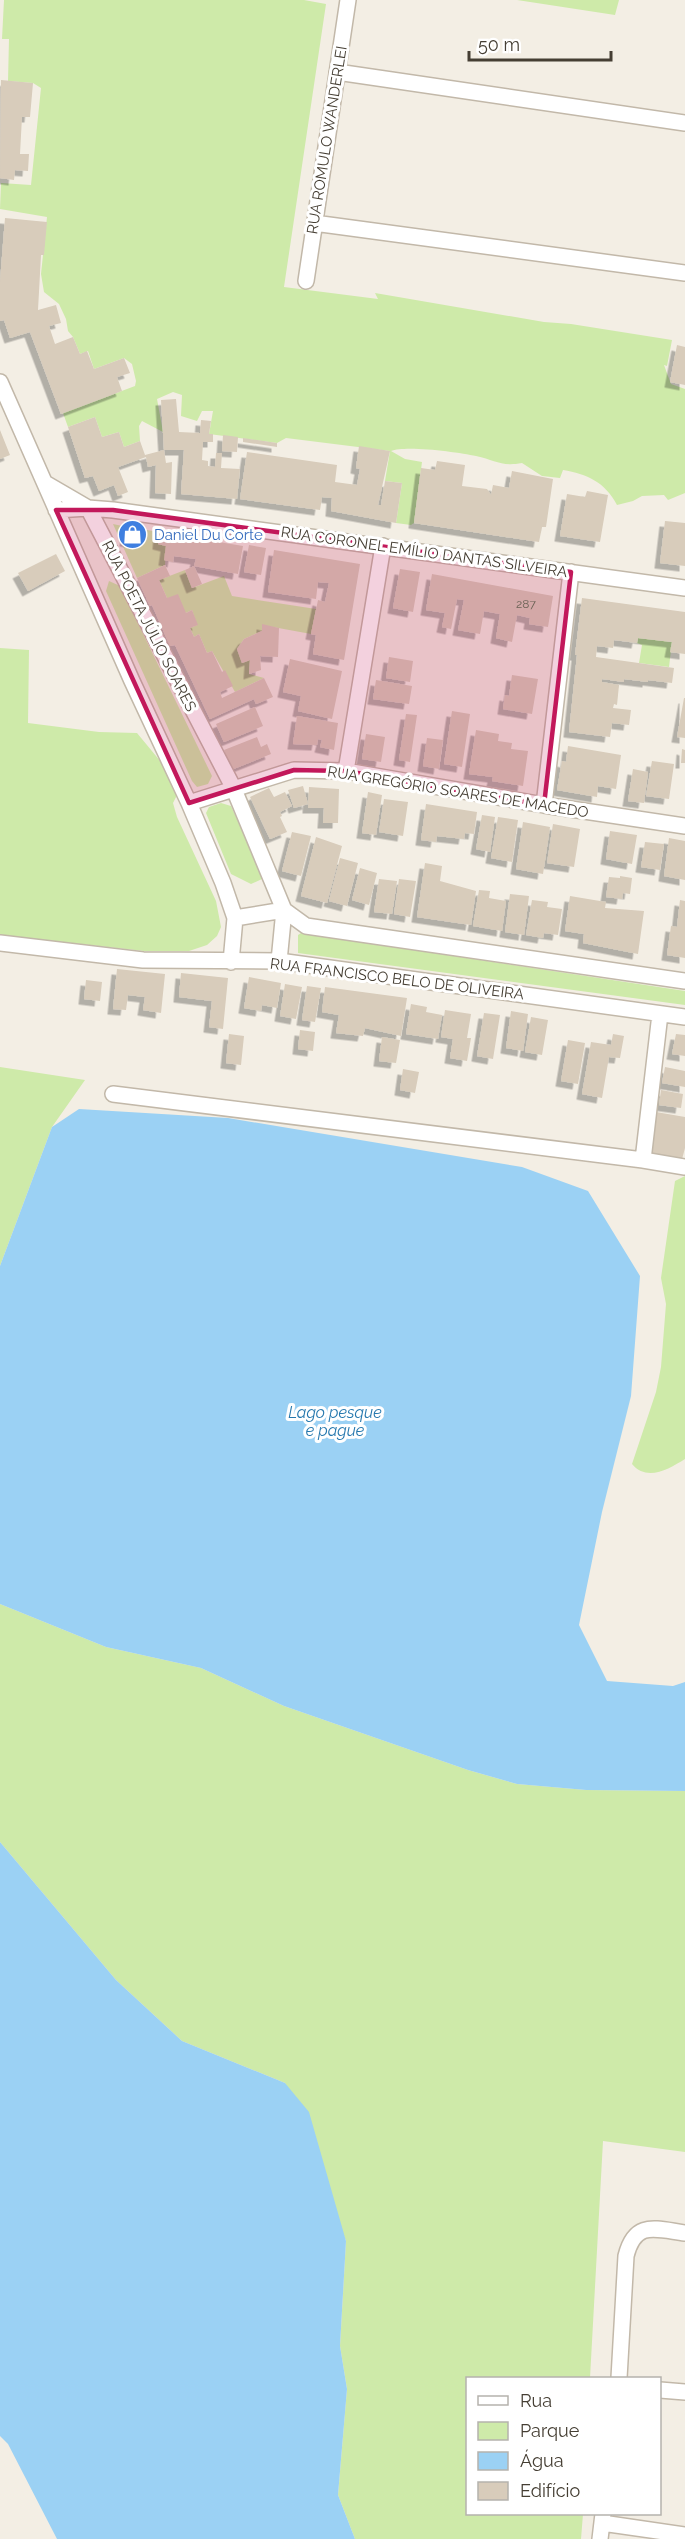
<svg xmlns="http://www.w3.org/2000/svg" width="685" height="2539" font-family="Raleway,sans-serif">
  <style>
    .green { fill: #ceeaa9 }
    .water { fill: #9bd1f4 }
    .building { fill: #d8ccbb; filter: url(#shadow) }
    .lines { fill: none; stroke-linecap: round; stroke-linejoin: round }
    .minor-casing { stroke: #c2b8a9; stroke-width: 18 }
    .minor { stroke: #fff; stroke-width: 15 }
    .marked { fill: #c2185b; fill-opacity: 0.2; stroke: #c2185b; stroke-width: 4.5; stroke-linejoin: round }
    .labels { text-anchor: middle; stroke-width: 6; stroke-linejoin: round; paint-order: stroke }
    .number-label { font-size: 12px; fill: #6a6255 }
    .street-label { font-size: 15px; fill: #453e33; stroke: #fff }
    .shop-label { font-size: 15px; fill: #366cbe; stroke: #fff; text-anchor: start }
    .water-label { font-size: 16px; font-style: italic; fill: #2678ae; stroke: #fff }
  </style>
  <defs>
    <filter id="shadow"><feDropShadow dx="-5.5" dy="5.5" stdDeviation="0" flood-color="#0004"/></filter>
  </defs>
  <rect width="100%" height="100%" fill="#f3eee4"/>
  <path class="green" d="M4 0H304L326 4 284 287 378 299 375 293 544 322 571 324 672 340 667 366 664 365 671 384 685 389V493L668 500 664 495 642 496 633 501 617 505C605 482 587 474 563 470L560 478 542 476 522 463C501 467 495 460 476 456 458 452 405 445 391 451L405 459 422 462 414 523 411 525 396 523 402 483 385 481 390 451 286 438 277 443 209 434 213 411H202L197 421 181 416 182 395 173 392 157 399 163 432 142 421 139 426 140 441 124 447 119 432 102 437 95 417 68 427 63 413 135 386 136 381 132 364 124 358 94 369 88 351 80 354 73 337 68 331 66 319 59 304 44 292 41 274 47 217 0 209 1 183 31 185 41 88 33 83 8 81 9 39H2Z
    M517 0H619L615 15Z
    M113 524 127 527 126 541 139 543 141 529 159 532 158 544 166 546 165 565 137 578Z
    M185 570 192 588 224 576 232 596 316 609 311 634 262 625V631L244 639 237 649 242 663 250 660 249 674 264 678 235 692 212 651 207 653 199 634 194 637 190 628 197 625 192 610 186 613 167 598 159 580Z
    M109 581 120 586 212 776 208 784 197 787 192 781 106 591Z
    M638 638 672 642 669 667 639 663 642 645 637 643Z
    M0 648 29 650 28 723 99 732 137 733 161 762 179 791 173 803 177 817 216 901 221 927 217 936 207 945 189 951H144L0 935Z
    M221 803 231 806 262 874V879L251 884 231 874 206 813 209 807Z
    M301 933 685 991V1005L298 953V935Z
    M0 1067 85 1080 52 1127 0 1266Z
    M685 1176V1459C669 1469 647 1482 632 1464L656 1392 661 1367 666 1304 661 1278 675 1181Z
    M0 1604 106 1647 201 1668 284 1706 468 1770 517 1784 586 1790 685 1791V2152L603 2141 590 2378H468V2514H583L581 2539H355L338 2495 347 2389 340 2346 346 2241 285 2083 182 2041 116 1980 0 1842Z"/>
  <path class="water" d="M79 1109 228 1118 522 1167 588 1191 640 1276 631 1396 602 1512 579 1625 607 1681 673 1686 685 1682V1791L586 1790 517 1784 468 1770 284 1706 201 1668 106 1647 0 1604V1266L52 1127Z
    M0 1842 116 1980 182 2041 285 2083 309 2112 346 2241 340 2346 347 2389 338 2495 355 2539H57L8 2444 0 2436Z"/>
  <path class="building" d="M1 80 33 83 30 117H22L20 154H29L28 171 15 170 14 180 0 178Z
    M5 218 47 222 44 255H41L38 310 56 305 61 323 49 326 55 344 73 337 80 354 87 351 94 369 124 358 130 373 117 377 122 391 61 414 30 332 10 338 4 320 0 321V282Z
    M677 345 685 347V385L670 382Z
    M176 399 179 432 200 433 201 420 211 421 209 434H213V442H203L202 460 208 461V466L215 467 216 453H222L221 468 240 469 237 499 181 494 184 450H164L166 463 172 462 171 494 155 493 156 465 148 467 146 457 118 467 128 492 118 496 114 485 99 491 93 476 85 478 68 427 95 417 102 437 119 432 124 447 140 441 145 455 164 450 161 400Z
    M0 430 10 455 0 459Z
    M223 435 238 437 237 452 222 451Z
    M243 438 277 443V447L243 442Z
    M359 446 390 451 378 505H381L385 481 402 483 396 523 331 511 332 498 322 497 320 510 240 499 247 452 337 465 335 482 357 485 360 469 356 468Z
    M437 461 465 465 462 486 487 489 491 495 493 485 509 488 512 471 553 479 546 527H542L539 542 414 523 421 468 435 470Z
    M587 491 608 495 600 542 560 536 567 494 585 497Z
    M665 521 685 523V566L660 563Z
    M127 527 141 529 139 543 125 541Z
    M159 532 243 546 238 574 194 566 196 559 174 556 173 562 164 560 166 546 158 544Z
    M249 545 266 548 261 575 244 572Z
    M274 550 360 564 344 660 313 654 316 635 311 634 318 600 325 602 329 583 318 582 316 599 268 592Z
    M56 554 65 571 28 591 18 573Z
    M165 565 170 576 159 580 167 598 178 594 186 613 192 610 198 625 190 628 194 637 199 634 207 653 212 651 222 672 225 670 233 686 220 692 222 698 264 678 273 697 256 704 254 699 210 719 175 645 170 646 152 605 150 606 137 578Z
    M194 566 202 584 192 588 185 570Z
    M400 569 420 572 413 612 393 608Z
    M432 574 553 596 548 627 529 624 530 618 517 615 512 642 496 638 500 614 484 611 480 634 458 630 464 600 457 599 451 629 442 627 445 613 426 610Z
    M582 598 685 612V654L670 652 672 642 638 638 637 643 614 640 613 648 597 646 596 657 674 668 672 683 648 680V682L624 679V682L602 679V682L619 685 617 705 614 704 613 708 631 710 629 725 612 723 610 737 569 732 577 655H575Z
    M262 624 279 628 278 657 260 656 261 670 249 674 250 660 242 663 237 649 244 639 262 631Z
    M389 657 413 661 410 682 386 678Z
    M290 659 342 671 332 719 298 711 301 696 283 692Z
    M512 675 538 679 532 714 503 709 505 695 509 696Z
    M376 680 412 686 409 704 373 699Z
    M684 698H685V738L677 737Z
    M255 707 263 726 224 742 216 724Z
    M452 711 470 714 462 767 444 764Z
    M406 714 417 715 410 762 399 760Z
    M297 716 338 723 334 750 320 747 322 740 318 739 317 745 293 744Z
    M476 730 499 734 498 741 512 743 511 749 528 751 523 786 492 781 493 777 469 774Z
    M366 734 385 737 381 762 362 759Z
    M257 737 261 747 267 744 271 754 231 770 224 750Z
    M427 738 443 740 439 769 423 766Z
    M568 746 621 755 616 789 598 786 597 797 557 790 562 761 566 762Z
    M682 749 685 750V763H681Z
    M652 761 674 764 669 799 646 796Z
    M633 769 648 772 644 803 628 801Z
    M303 786 308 804 294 808 288 790Z
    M309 787 339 789 338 823H323L324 808H308Z
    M269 788 274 797 285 792 292 806 280 812 282 816 280 817 287 832 270 839 250 797Z
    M368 792 382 795 376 835 362 833Z
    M384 799 408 802 403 836 379 832Z
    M426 804 477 812 474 834 465 833 464 839 437 836 436 842 421 840Z
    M482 815 495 817 490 852 476 849Z
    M498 817 518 820 512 862 491 858Z
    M523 822 550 827 543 874 516 869Z
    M553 824 580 829 574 867 547 863Z
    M610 831 637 835 632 864 606 859Z
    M292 832 311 836 301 876 282 871Z
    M316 837 342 846 327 903 301 896Z
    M669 838 685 841V880L664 876Z
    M645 842 664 844 660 870 641 867Z
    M340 858 358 863 347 906 329 901Z
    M425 863 442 866 440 881 476 891 471 925 417 917Z
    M360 868 377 873 369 905 352 900Z
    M620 876 632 878 630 894 623 893 622 899 606 897 609 877 620 878Z
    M379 879 397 881 392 914 374 912Z
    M399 879 416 881 410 917 394 914Z
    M479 890 490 891 489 898 506 901 502 931 473 926Z
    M510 894 529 896 524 935 505 932Z
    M570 896 606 902 605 908 644 911 638 954 583 943 584 934 565 931Z
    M532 900 548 902 547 907 562 909 558 935 544 933 543 938 526 935Z
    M680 900 685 901V958L667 955 671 926 677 927Z
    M117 969 165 974 161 1013 143 1010 145 997 128 995 126 1010 113 1009Z
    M181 973 228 978 223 1029 209 1027 212 1001 179 997Z
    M249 977 281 983 277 1008 262 1005 261 1011 244 1008Z
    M86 980 102 982 100 1001 84 999Z
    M285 984 302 987 296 1019 280 1016Z
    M307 986 321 988 315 1022 302 1020Z
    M325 987 407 998 401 1036 365 1028 363 1036 336 1033 339 1015 322 1012Z
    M411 1004 427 1007 426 1012 442 1015 438 1039 406 1034Z
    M445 1010 471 1014 467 1038H471L467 1061 450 1058 453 1039 441 1037Z
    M511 1011 528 1014 523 1051 506 1048Z
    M484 1013 500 1015 493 1059 477 1056Z
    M531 1017 548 1020 542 1055 525 1052Z
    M300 1030 315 1032 313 1051 298 1049Z
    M229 1034 244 1036 241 1065 226 1063Z
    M613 1034 624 1036 620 1058 609 1057 602 1098 582 1094 591 1042 611 1045Z
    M676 1034 685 1035V1056L672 1054Z
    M382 1037 400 1040 396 1063 379 1061Z
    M568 1040 585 1043 578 1084 561 1081Z
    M665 1067 685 1071V1087L662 1083Z
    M403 1069 419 1072 415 1093 400 1090Z
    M661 1090 683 1094 681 1108 659 1105Z
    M656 1112 685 1117V1148L681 1163 649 1158Z"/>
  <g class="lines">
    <defs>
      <path id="minor" d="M337 72 685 123
        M314 223 685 273
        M306 281 348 0
        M0 382 132 681 189 803 223 883 235 918 231 962
        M45 483 88 508 233 787 284 910 279 961
        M56 510 88 508 113 510 685 588
        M346 771 383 546
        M189 803 294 770 346 771 544 805 685 826
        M544 805 571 572
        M235 918 284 910 306 926 685 981
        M0 943 143 960 279 961 685 1017
        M113 1094 643 1160 685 1167
        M643 1160 660 1014
        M619 2378 626 2256C635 2220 655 2229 685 2233
        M660 2390 685 2392
        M602 2523 685 2535
        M600 2539 603 2514"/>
    </defs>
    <use href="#minor" class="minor-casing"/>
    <use href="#minor" class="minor"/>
  </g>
  <path class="marked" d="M56 510H113L571 572 544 805 346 771 294 770 189 803Z"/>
  <defs>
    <symbol id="shop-disc" viewBox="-11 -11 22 22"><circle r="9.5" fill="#3f7fe0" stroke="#fff"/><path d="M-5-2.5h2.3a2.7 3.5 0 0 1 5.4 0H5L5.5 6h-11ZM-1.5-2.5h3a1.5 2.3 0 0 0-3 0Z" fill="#fff"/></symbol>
  </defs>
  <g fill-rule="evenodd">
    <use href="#shop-disc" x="116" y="518" width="33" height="33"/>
  </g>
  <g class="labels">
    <g class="number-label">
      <text x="526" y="608">287</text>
    </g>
    <g class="street-label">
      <text transform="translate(327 140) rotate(-81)" y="5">RUA ROMULO WANDERLEI</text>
      <text transform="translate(424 552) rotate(8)" y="5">RUA CORONEL EMÍLIO DANTAS SILVEIRA</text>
      <text transform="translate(149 626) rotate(63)" y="5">RUA POETA JÚLIO SOARES</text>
      <text transform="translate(458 792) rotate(9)" y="5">RUA GREGÓRIO SOARES DE MACEDO</text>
      <text transform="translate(397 979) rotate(7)" y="5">RUA FRANCISCO BELO DE OLIVEIRA</text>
    </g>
    <g class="shop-label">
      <text x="154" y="540">Daniel Du Corte</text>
    </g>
    <g class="water-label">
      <text x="335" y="1418">Lago pesque<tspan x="335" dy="18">e pague</tspan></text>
    </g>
  </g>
  <rect x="466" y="2377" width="195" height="138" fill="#ffffff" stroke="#b5b2ad" stroke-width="1.5"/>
  <rect x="478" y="2396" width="30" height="9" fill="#ffffff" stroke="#b5b2ad" stroke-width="1.5"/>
  <text x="520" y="2407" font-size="18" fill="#453e33">Rua</text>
  <rect x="478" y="2422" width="30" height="18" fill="#ceeaa9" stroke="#b5b2ad" stroke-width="1.5"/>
  <text x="520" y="2437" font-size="18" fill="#453e33">Parque</text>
  <rect x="478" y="2452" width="30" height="18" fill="#9bd1f4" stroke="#b5b2ad" stroke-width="1.5"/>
  <text x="520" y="2467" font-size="18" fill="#453e33">Água</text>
  <rect x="478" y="2482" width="30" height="18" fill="#d8ccbb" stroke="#b5b2ad" stroke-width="1.5"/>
  <text x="520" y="2497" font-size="18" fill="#453e33">Edifício</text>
  <path d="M469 51v9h142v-9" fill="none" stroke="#453e33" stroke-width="3"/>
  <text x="478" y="51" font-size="18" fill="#453e33" stroke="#ffffff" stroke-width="4.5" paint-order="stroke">50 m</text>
</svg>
